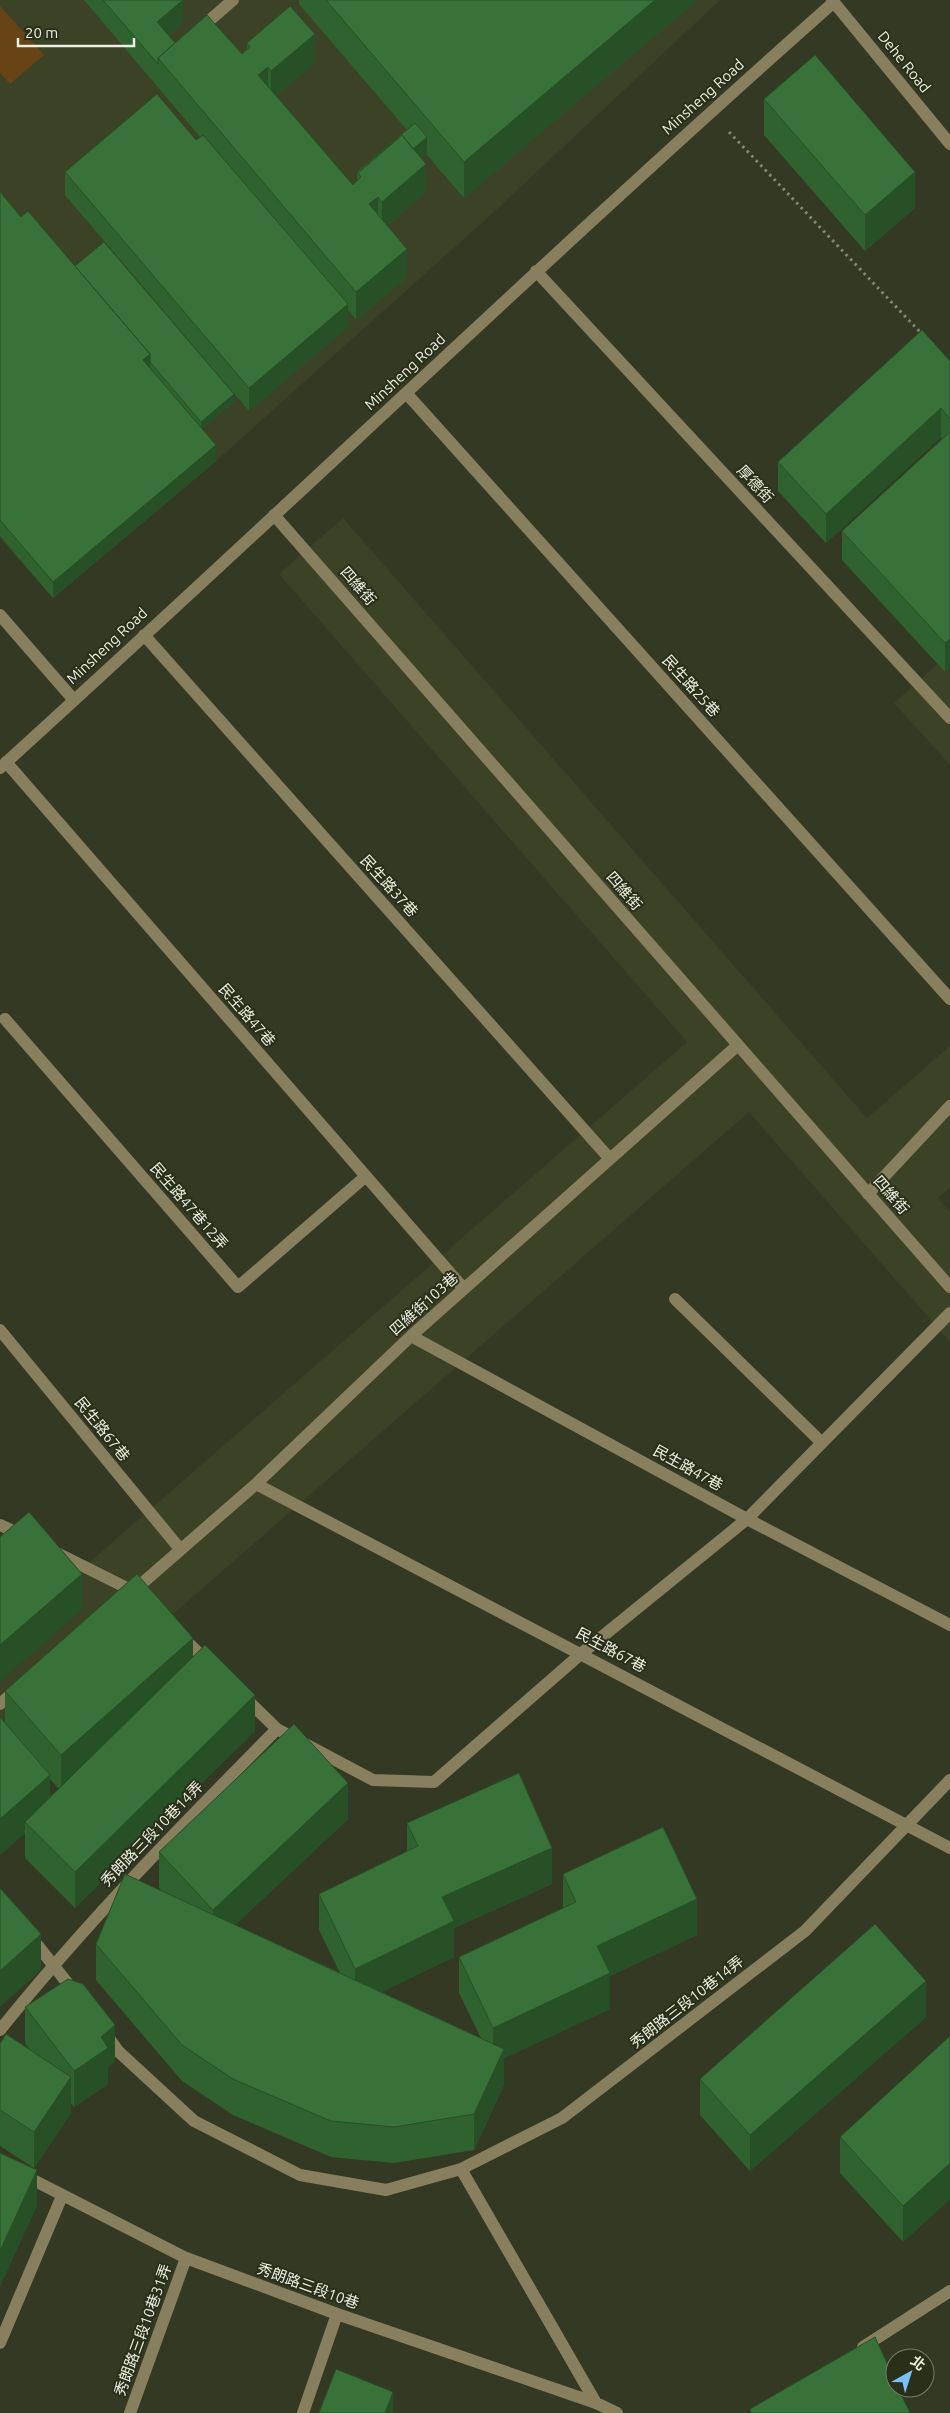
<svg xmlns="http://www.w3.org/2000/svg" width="950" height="2413" font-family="Ubuntu,'Noto Sans TC',sans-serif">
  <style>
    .built { fill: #3c4225 }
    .green { fill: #674315 }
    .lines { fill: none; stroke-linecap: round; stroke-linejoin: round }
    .path { stroke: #838775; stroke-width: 3; stroke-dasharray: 2.5 4; stroke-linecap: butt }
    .minor { stroke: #887f5e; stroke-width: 12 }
    .wall { fill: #306230; fill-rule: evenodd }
    .shaded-wall { fill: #275027 }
    .building { fill: #387238; stroke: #275027 }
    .labels { text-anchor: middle; stroke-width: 4; stroke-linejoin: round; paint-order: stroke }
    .street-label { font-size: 15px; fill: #ecefe1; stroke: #2a2f19 }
  </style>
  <rect width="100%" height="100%" fill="#343923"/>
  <path class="built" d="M0 0H720L494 212 216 461 53 598 0 539Z
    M343 518 867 1118 950 1046V1188L938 1198 950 1212V1342L749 1112 0 1765V1640L687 1042 279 574Z
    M950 653V765L894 703Z"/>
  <path class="green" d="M0 6 44 55 10 84 0 73Z"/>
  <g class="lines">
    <path class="path" d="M729 132 922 334"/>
    <path class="minor" d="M832 0 950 144
      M210 20 233 0
      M536 271 950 718
      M407 394 950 999
      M274 515 950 1287
      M0 615 73 699
      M144 635 610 1159
      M6 762 464 1289
      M0 768C280 514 552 252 834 2
      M5 1019 238 1287 366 1176
      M868 1194 950 1106
      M675 1299 822 1443
      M0 1330 180 1549
      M411 1336 747 1519 950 1625
      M256 1484 950 1848
      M0 1525 24 1536
      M55 1552 137 1593
      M131 1593 256 1484 411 1336 738 1045
      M180 1635 209 1663
      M243 1696 277 1729 373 1780 434 1782 582 1653 747 1519 950 1313
      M0 1704 16 1690
      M31 1937 76 1994
      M0 2030C86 1923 181 1826 277 1729
      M106 2034 118 2051 194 2121 300 2175 386 2190 461 2169 562 2118 805 1931 950 1780
      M0 2163 186 2258 337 2314 596 2403 617 2413
      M461 2169 596 2403
      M0 2343 62 2196
      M863 2347 950 2291
      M130 2413 186 2258
      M303 2413 337 2314"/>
  </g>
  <path class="wall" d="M84 0H183V23L168 36 175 43 242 54 247 50V43L315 63 276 95 353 185 357 181V172L407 130 299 4V0H697L464 198 426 154 421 158 426 192 387 226 407 277 356 320 348 310V327L249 411 65 195V172L196 140 200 137Z
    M764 99 915 208 865 251 764 135Z
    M0 192 21 217 75 266 234 402 202 429 216 461 53 598 0 536Z
    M950 361V667L945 672 842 560V531L942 439 941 437 826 543 778 491V462Z
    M193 1657 255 1731 75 1908 25 1858V1833L0 1855V1717L5 1723V1691ZM50 1779 59 1789 50 1798Z
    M348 1819 235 1925 340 1973 319 1930V1894L407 1852V1823L552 1884 454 1928V1957L381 1992 481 2038 459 1993V1957L563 1908V1874L697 1935 610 1976V2009L504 2058V2085L474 2150 394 2163 331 2157 233 2115 182 2081 96 1980V1944L162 1891 159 1888V1852Z
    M25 2007 115 2061 108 2067V2084L74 2107 71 2103V2113L34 2168 0 2146V2044L30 2050 25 2043Z
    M926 2017 750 2171 700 2115V2079Z
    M950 2036V2199L903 2242 840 2173V2137Z"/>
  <path class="shaded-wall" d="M183 0V23L157 45V22Z
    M655 0H697L464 198V162Z
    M315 34V63L271 100V71Z
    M268 67V96L258 75Z
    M427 137V153L407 170V154Z
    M426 164V192L382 230V202Z
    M915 172V208L865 251V215Z
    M378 197V226L369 204Z
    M407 249V277L356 320V292Z
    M348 304V327L249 411V388Z
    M150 354V371L143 360Z
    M234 394V402L201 430V422Z
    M941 408V437L826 543V514Z
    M216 445V461L53 598V582Z
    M950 639V667L945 672V643Z
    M82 1574V1610L0 1681V1645Z
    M193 1638V1674L61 1791V1755Z
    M255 1695V1731L75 1908V1872Z
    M50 1775V1811L25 1822V1833L0 1855V1819Z
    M348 1783V1819L213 1946V1910Z
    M552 1848V1884L454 1928V1957L355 2005V1969L442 1897Z
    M697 1899V1935L610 1976V2009L504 2058V2085L474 2150V2114L493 2064V2028L597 1946Z
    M41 1934V1970L0 2007V1971Z
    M926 1981V2017L750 2171V2135Z
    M115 2025V2061L108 2067V2084L74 2107V2071L101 2037Z
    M71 2077V2113L34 2168V2132Z
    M950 2163V2199L903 2242V2206Z
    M37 2170V2206L0 2287V2251Z
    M393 2392V2413H385Z"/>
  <path class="building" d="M103 0H183L157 22 175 43 158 58V64Z
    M326 0H655L464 162Z
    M290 6 315 34 271 71 268 67 258 75 353 185 361 177 358 173 402 135 426 164 382 202 378 197 369 204 407 249 356 292 158 58 207 15 242 54 250 47 247 43Z
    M815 55 915 172 865 215 764 99Z
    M157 94 196 140 203 135 348 304 249 388 65 172Z
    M415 123 427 137 413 149 402 135 358 173 357 172Z
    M0 192 21 217 28 211 150 354 143 360 216 445 53 582 0 520Z
    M104 242 234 394 201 422 150 362V354L75 266Z
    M922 330 950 361V419L941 408 826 514 778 462Z
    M950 432V639L945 643 842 531Z
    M29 1512 82 1574 0 1645V1537Z
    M137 1574 193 1638 61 1755 5 1691Z
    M205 1645 255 1695 75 1872 25 1822Z
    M0 1717 50 1775 0 1819Z
    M294 1724 348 1783 213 1910 159 1852Z
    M519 1773 552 1848 442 1897 454 1921 355 1969 319 1894 418 1846 407 1823Z
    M663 1827 697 1899 597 1946 610 1973 493 2028 459 1957 576 1902 563 1874Z
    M125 1874 504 2049 474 2114 394 2127 331 2121 233 2079 182 2045 96 1944Z
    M0 1888 41 1934 0 1971Z
    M875 1924 926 1981 750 2135 700 2079Z
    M68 1979 83 1984 115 2025 101 2037 108 2048 74 2071 25 2007Z
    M6 2034 71 2077 34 2132 0 2110V2044Z
    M950 2036V2163L903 2206 840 2137Z
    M0 2153 37 2170 0 2251Z
    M875 2337 895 2381V2388H898L910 2413H751L750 2409Z
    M336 2369 393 2392 385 2413H319Z"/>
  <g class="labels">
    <g class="street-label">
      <text transform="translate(904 62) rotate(51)" y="5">Dehe Road</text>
      <text transform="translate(703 97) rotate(-42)" y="5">Minsheng Road</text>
      <text transform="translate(405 372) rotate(-43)" y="5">Minsheng Road</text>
      <text transform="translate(755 484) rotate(47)" y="5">厚德街</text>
      <text transform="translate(358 586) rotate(49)" y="5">四維街</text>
      <text transform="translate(107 646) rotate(-43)" y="5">Minsheng Road</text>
      <text transform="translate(691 686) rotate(48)" y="5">民生路25巷</text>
      <text transform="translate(389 886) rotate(48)" y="5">民生路37巷</text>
      <text transform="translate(624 891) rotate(49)" y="5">四維街</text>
      <text transform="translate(247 1015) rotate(49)" y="5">民生路47巷</text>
      <text transform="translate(891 1195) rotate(49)" y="5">四維街</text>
      <text transform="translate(189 1206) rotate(49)" y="5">民生路47巷12弄</text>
      <text transform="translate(424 1304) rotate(-42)" y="5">四維街103巷</text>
      <text transform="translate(102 1429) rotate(51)" y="5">民生路67巷</text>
      <text transform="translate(688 1468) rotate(29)" y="5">民生路47巷</text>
      <text transform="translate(611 1650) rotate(28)" y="5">民生路67巷</text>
      <text transform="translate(152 1834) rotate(-46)" y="5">秀朗路三段10巷14弄</text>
      <text transform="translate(687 2002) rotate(-38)" y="5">秀朗路三段10巷14弄</text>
      <text transform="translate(308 2286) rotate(20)" y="5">秀朗路三段10巷</text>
      <text transform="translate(143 2330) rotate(-70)" y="5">秀朗路三段10巷31弄</text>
    </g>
  </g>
  <g transform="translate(910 2373) rotate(39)"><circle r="24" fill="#2a2f19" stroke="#787c69"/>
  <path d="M0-4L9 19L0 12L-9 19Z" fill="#79bff8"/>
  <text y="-8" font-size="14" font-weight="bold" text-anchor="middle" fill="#ecefe1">北</text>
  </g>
  <path d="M18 38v8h116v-8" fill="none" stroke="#ecefe1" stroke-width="2.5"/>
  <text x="25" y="38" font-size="15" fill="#ecefe1" stroke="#2a2f19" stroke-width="4" paint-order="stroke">20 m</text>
</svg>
